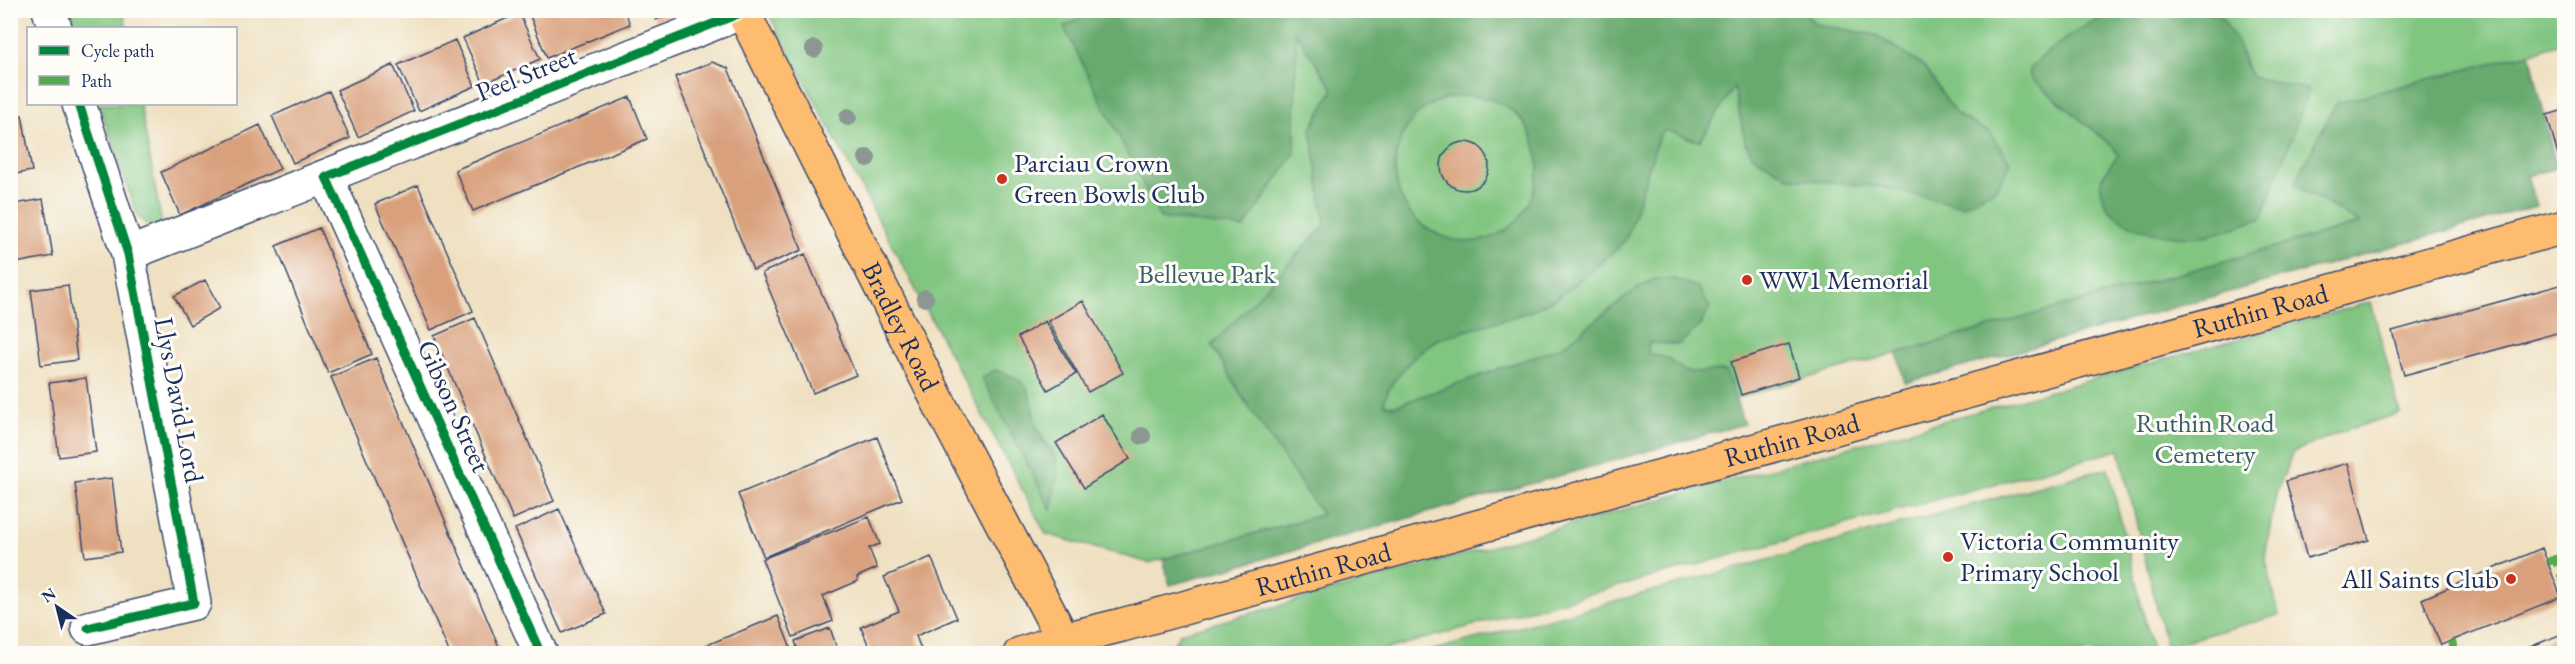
<svg xmlns="http://www.w3.org/2000/svg" width="2575" height="664" font-family="'EB Garamond',serif">
  <style>
    .green { fill: #80c580; stroke: #4e7a6f; stroke-width: 1.5 }
    .forest { fill: #68aa6e; stroke: #426c66; stroke-width: 1.5; fill-rule: evenodd }
    .building { fill: #d9a07d }
    .lines { fill: none; stroke-linecap: round; stroke-linejoin: round }
    .street-casing { stroke: #3b4a6d; stroke-width: 36 }
    .primary-casing { stroke: #3b4a6d; stroke-width: 36 }
    .street { stroke: #fff; stroke-width: 33 }
    .primary { stroke: #fdbc70; stroke-width: 33 }
    .rail-casing { stroke: #1b2f5e; stroke-width: 7 }
    .rail { stroke: #fdfcf7; stroke-width: 4.5; stroke-dasharray: 14; stroke-linecap: butt }
    .quiet { stroke: #52ab49; stroke-width: 8; stroke-dasharray: 15 8; stroke-linecap: butt }
    .cycleway-casing { stroke: #fdfcf7; stroke-width: 13 }
    .cycleway { stroke: #00873e; stroke-width: 9 }
    .tree { fill: #8b9790 }
    .poi-dot { fill: #c8321e; stroke: #fdfcf7; stroke-width: 2 }
    .labels { text-anchor: middle; stroke-width: 6; stroke-linejoin: round; paint-order: stroke }
    .street-label { font-size: 27px; fill: #1b2f5e; stroke: #fdfcf7 }
    .poi-label { font-size: 27px; fill: #1b2f5e; stroke: #fdfcf7; text-anchor: start }
    .park-label { font-size: 27px; fill: #395c68; stroke: #fdfcf7 }
  </style>
  <rect width="100%" height="100%" fill="#fdfcf7"/>
  <filter id="ink" filterUnits="userSpaceOnUse"><feTurbulence type="fractalNoise" baseFrequency=".0167" numOctaves="2"/><feDisplacementMap in="SourceGraphic" scale="12" xChannelSelector="R" yChannelSelector="G"/><feConvolveMatrix kernelMatrix="1 2 1 2 8 2 1 2 1" color-interpolation-filters="sRGB"/></filter>
  <filter id="wash" filterUnits="userSpaceOnUse"><feTurbulence type="fractalNoise" baseFrequency=".008" numOctaves="4" result="noise"/><feDisplacementMap in="SourceGraphic" scale="24" xChannelSelector="R" yChannelSelector="G"/><feGaussianBlur stdDeviation="1.35" result="paint"/><feColorMatrix in="noise" values="0 0 0 0 0 0 0 0 0 0 0 0 0 0 0 0 0 1.4 0 .05"/><feComposite in="paint" operator="in"/></filter>
  <g filter="url(#wash)">
    <rect width="100%" height="100%" fill="#efe0c1"/>
    <path class="green" d="M2564 10V42L2530 53 2556 168 1149 563 1046 534 767 11Z
      M68 11H123L127 28H74Z
      M99 104H140L163 230 149 227 137 215Z
      M2371 302 2400 413 2340 432 2293 452 2276 494 2265 556 2279 615 2166 646 2119 450 1372 653H1168L1180 633Z
      M2108 468 2153 653H1423Z"/>
    <path class="forest" d="M1094 10 1803 11 1815 24 1876 35 1925 67 1956 114 1990 133 2011 163 1995 190 1962 206 1881 187 1790 178 1752 155 1745 141 1734 87 1700 141C1687 140 1677 130 1663 131L1658 138 1631 226 1626 239 1617 249 1560 296 1529 312 1438 339C1419 350 1387 382 1384 404L1394 406 1561 347 1635 290 1654 279H1674L1698 287 1710 308 1699 327 1679 344 1649 343 1648 353 1666 358 1687 372 1726 371 1744 424 1170 585 1163 559 1322 515 1243 398 1212 345 1325 225 1311 129 1333 89 1296 33 1295 153 1244 228 1160 218 1064 27ZM1467 96C1474 97 1482 97 1489 99 1577 128 1535 264 1448 238 1432 233 1418 225 1408 210 1382 172 1397 113 1444 99 1451 97 1460 97 1467 96Z
      M2123 11H2205L2221 17 2237 41 2247 69 2253 77 2309 90 2262 218C2245 223 2227 232 2210 235 2176 242 2094 229 2101 181 2103 172 2114 162 2118 154L2113 147 2030 77 2029 69C2051 47 2093 16 2123 11Z
      M2530 53 2556 168 2527 176 2536 206 1905 383 1897 353 2360 223 2294 185 2336 103Z
      M995 370C1043 384 1024 399 1039 432 1043 443 1056 451 1057 464 1058 478 1053 496 1051 510L982 378Z"/>
    <g id="blocks">
      <path class="building" d="M624 10 630 24 547 58 528 11Z
        M651 10H676L656 20Z
        M519 13 540 59 484 84 463 38Z
        M455 40 475 86 419 111 398 65Z
        M712 62 728 68 802 250 753 270 675 77Z
        M393 65 414 111 358 137 337 90Z
        M329 91 350 138 293 163 272 116Z
        M630 97 647 139 473 211 455 170Z
        M2564 110V177L2547 115Z
        M22 115 32 171 10 175V117Z
        M260 125 280 169 180 215 161 172Z
        M1441 166a24 24 0 1 1 48 0a24 24 0 1 1-48 0Z
        M418 185 473 311 431 330 375 204Z
        M43 199 53 256 10 264V205Z
        M319 228 372 354 328 373 276 246Z
        M805 254 856 375 813 393 762 273Z
        M205 280 220 308 190 325 174 296Z
        M2564 284V331L2404 375 2392 331Z
        M68 285 77 360 41 365 31 290Z
        M1083 301 1123 373 1088 392 1048 321Z
        M475 318 554 501 513 519 434 336Z
        M1045 321 1076 374 1048 390 1018 337Z
        M1789 344 1799 377 1741 395 1731 362Z
        M376 358 502 654H450L331 377Z
        M86 378 96 452 59 457 49 383Z
        M1102 414 1130 459 1084 488 1056 443Z
        M877 437 902 499 764 557 738 494Z
        M2348 463 2369 540 2307 558 2286 481Z
        M112 478 121 552 85 557 75 483Z
        M559 509 606 614 562 633 515 529Z
        M869 517 880 544 869 548 877 568 857 577 858 581 823 596 833 621 793 637 762 559Z
        M2542 548 2561 597 2441 645 2422 599Z
        M931 557 957 618 916 636 922 652 872 654 861 627 899 611 884 577Z
        M778 616 793 654H687V653Z
        M830 628 839 654H799L795 641Z
        M2564 633V654H2515V653Z"/>
    </g>
  </g>
  <g filter="url(#ink)">
    <use href="#blocks" fill-opacity="0" stroke="#3b4a6d" stroke-width="1.5"/>
    <g class="lines">
      <defs>
        <path id="street" d="M49 10 55 28
          M79 104 128 254 194 603 88 628
          M326 177 541 654
          M128 254 743 12"/>
        <g id="primary">
          <path id="s1" d="M742 10 942 409 1071 654"/>
          <path id="s2" d="M1020 654 1065 639 1122 625 2564 227"/>
        </g>
      </defs>
      <use href="#street" class="street-casing"/>
      <use href="#primary" class="primary-casing"/>
      <use href="#street" class="street"/>
      <use href="#primary" class="primary"/>
      <defs>
        <path id="rail" d="M10 643 13 654"/>
      </defs>
      <use href="#rail" class="rail-casing"/>
      <use href="#rail" class="rail"/>
      <path class="quiet" d="M2548 562 2555 559 2564 583
        M2452 641 2455 654"/>
      <defs>
        <path id="cycleway" d="M79 104 128 254 194 603 88 628
          M541 654 326 177 743 12 742 10"/>
      </defs>
      <use href="#cycleway" class="cycleway-casing"/>
      <use href="#cycleway" class="cycleway"/>
    </g>
    <g class="tree">
      <circle cx="814" cy="49" r="9"/>
      <circle cx="848" cy="117" r="9"/>
      <circle cx="867" cy="158" r="9"/>
      <circle cx="925" cy="298" r="9"/>
      <circle cx="1142" cy="436" r="9"/>
    </g>
  </g>
  <g class="poi-dot">
    <circle cx="1002" cy="179" r="6"/>
    <circle cx="1747" cy="280" r="6"/>
    <circle cx="1948" cy="557" r="6"/>
    <circle cx="2511" cy="579" r="6"/>
  </g>
  <g class="labels">
    <g class="street-label">
      <text transform="translate(526 74) rotate(-22)" y="9">Peel Street</text>
      <text dy="9" stroke="none"><textPath href="#s2" startOffset="1287">Ruthin Road</textPath></text>
      <text dy="9" stroke="none"><textPath href="#s1" startOffset="354">Bradley Road</textPath></text>
      <text transform="translate(179 400) rotate(79)" y="9">Llys David Lord</text>
      <text transform="translate(454 406) rotate(66)" y="9">Gibson Street</text>
      <text dy="9" stroke="none"><textPath href="#s2" startOffset="801">Ruthin Road</textPath></text>
      <text dy="9" stroke="none"><textPath href="#s2" startOffset="315">Ruthin Road</textPath></text>
    </g>
    <g class="poi-label">
      <text x="1014" y="172">Parciau Crown<tspan x="1014" dy="31">Green Bowls Club</tspan></text>
      <text x="1759" y="289">WW1 Memorial</text>
      <text x="1960" y="550">Victoria Community<tspan x="1960" dy="31">Primary School</tspan></text>
      <text x="2499" y="588" text-anchor="end">All Saints Club</text>
    </g>
    <g class="park-label">
      <text x="1207" y="283">Bellevue Park</text>
      <text x="2205" y="432">Ruthin Road<tspan x="2205" dy="31">Cemetery</tspan></text>
    </g>
  </g>
  <rect width="2575" height="664" fill="none" stroke="#fdfcf7" stroke-width="36"/>
  <rect x="27" y="27" width="210" height="78" fill="#fdfcf7" stroke="#a3aaba" stroke-width="1.5"/>
  <rect x="39" y="46" width="30" height="9" fill="#00873e" stroke="#a3aaba" stroke-width="1.5"/>
  <text x="81" y="57" font-size="18" fill="#1b2f5e">Cycle path</text>
  <rect x="39" y="76" width="30" height="9" fill="#52ab49" stroke="#a3aaba" stroke-width="1.5"/>
  <text x="81" y="87" font-size="18" fill="#1b2f5e">Path</text>
  <g transform="translate(57 607) rotate(325)" stroke="#fdfcf7" stroke-width="4.5" paint-order="stroke">
  <path d="M0-4.5L10 22L0 15L-10 22Z" fill="#1b2f5e"/>
  <text y="-9" font-size="16" font-weight="bold" text-anchor="middle" fill="#1b2f5e">N</text>
  </g>
</svg>
